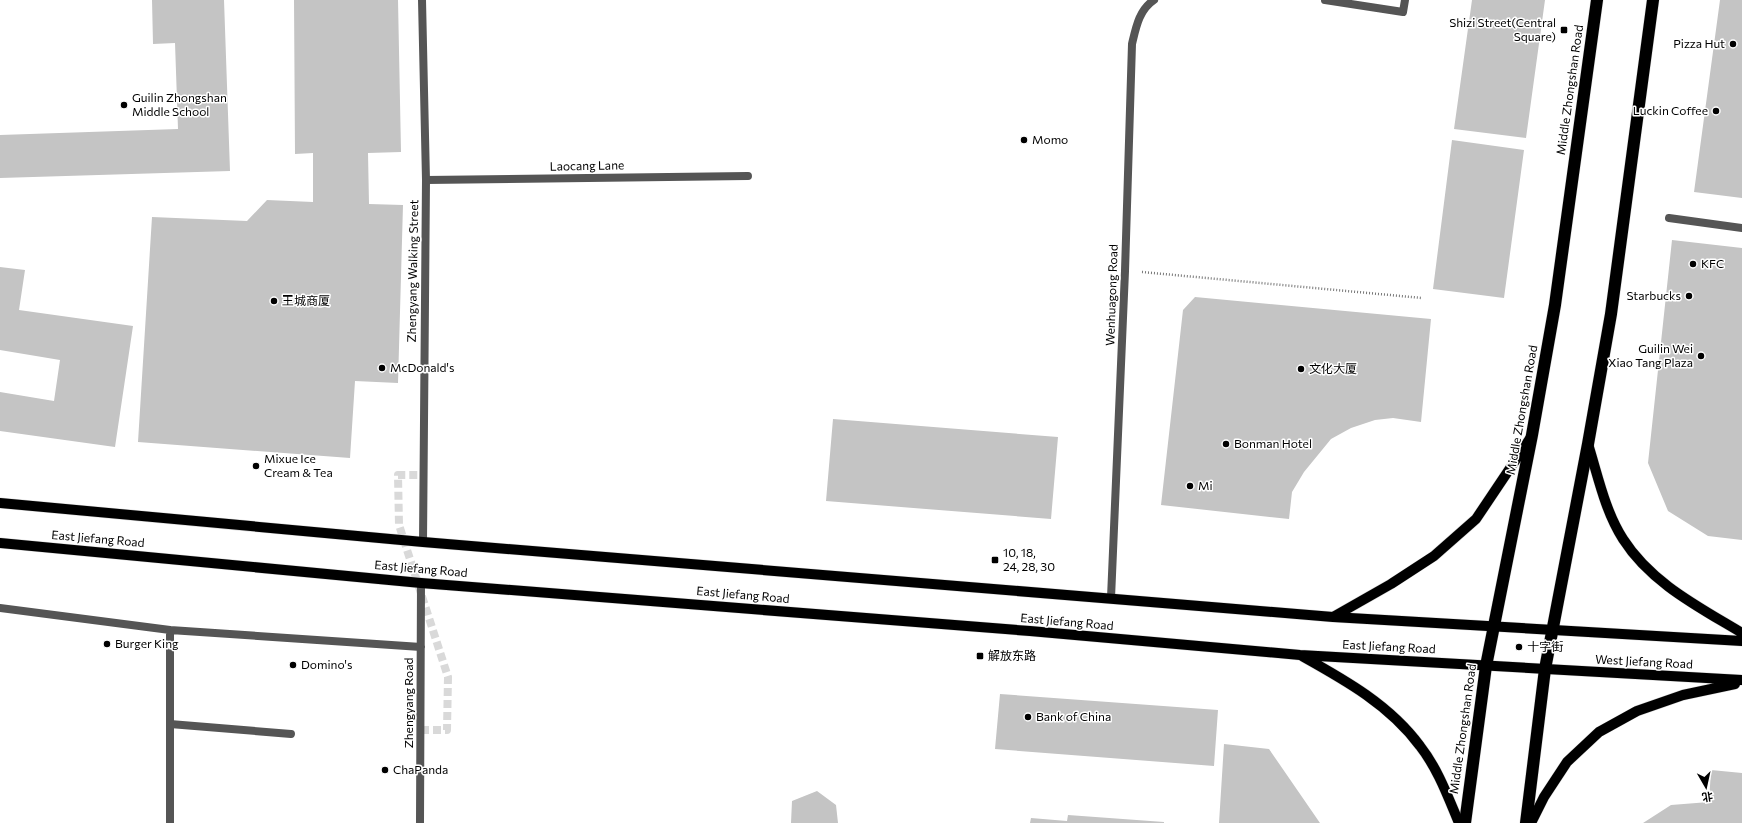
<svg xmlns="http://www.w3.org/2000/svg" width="1742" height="823" font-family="Commissioner,'Noto Sans SC',sans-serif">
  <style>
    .building { fill: #c4c4c4 }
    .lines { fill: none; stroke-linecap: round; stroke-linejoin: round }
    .street-tunnel { stroke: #d9d9d9; stroke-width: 8; stroke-dasharray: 8 4; stroke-linecap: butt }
    .primary-casing { stroke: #dbdbdb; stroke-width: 11 }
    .highway-casing { stroke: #dbdbdb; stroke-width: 13 }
    .path { stroke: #777; stroke-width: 2.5; stroke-dasharray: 1 2; stroke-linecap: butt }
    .lane { stroke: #555; stroke-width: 8 }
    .street { stroke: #555; stroke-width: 8 }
    .primary { stroke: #000; stroke-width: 10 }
    .highway { stroke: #000; stroke-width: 12 }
    .poi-dot { fill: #000; stroke: #fff; stroke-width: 1.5 }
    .labels { text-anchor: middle; stroke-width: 3; stroke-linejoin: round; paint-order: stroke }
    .poi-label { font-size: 12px; fill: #000; stroke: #fff; text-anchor: start }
    .street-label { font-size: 12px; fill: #000; stroke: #fff }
  </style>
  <rect width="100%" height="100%" fill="#fff"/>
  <path class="building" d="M152 0H224L230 171 0 178V135L178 129 175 43 153 44Z
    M294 0H398L401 152 368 153 369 204 403 205 398 383 355 381 350 458 138 442 152 217 247 221 267 200 313 202V153L295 154Z
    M1472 0H1545L1526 138 1454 129Z
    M1720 0H1742V198L1694 192Z
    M1452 140 1524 150 1504 298 1433 289Z
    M1672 240 1742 248V540L1708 536 1668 511 1648 463Z
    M0 267 25 270 19 310 133 326 115 447 0 431V392L54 401 60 360 0 350Z
    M1195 297 1431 319 1421 422 1393 418 1375 420 1351 428 1331 439 1304 472 1292 492 1289 519 1161 505 1183 310Z
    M833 419 1058 437 1051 519 826 501Z
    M1000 694 1218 710 1214 766 995 749Z
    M1224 744 1269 749 1320 823H1219Z
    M1711 770 1742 773V823H1643L1671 805 1709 802Z
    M817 791 836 805 838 823H791L792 801Z
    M1068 815 1164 822V823H1030L1031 818 1067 821Z"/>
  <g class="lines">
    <path class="street-tunnel" d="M421 730H447L448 677 399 525 398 475H424"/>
    <defs>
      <path id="primary" d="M1588 444C1598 476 1605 511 1623 539 1651 583 1699 607 1742 633
        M0 503 423 542 1333 617 1742 641
        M0 543 421 583 1030 631 1300 655 1742 680
        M1333 617 1391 584 1434 556 1476 519 1531 437
        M1302 656C1345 680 1390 705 1420 746 1438 769 1448 797 1459 823
        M1531 823 1544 797 1567 762 1599 732 1637 711 1683 695 1735 684"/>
      <path id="highway" d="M1465 823 1486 666 1532 435 1555 305 1597 0
        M1526 823 1545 669 1588 444 1611 314 1653 0"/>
    </defs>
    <use href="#primary" class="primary-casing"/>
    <use href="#highway" class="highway-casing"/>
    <path class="path" d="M1142 272 1422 298"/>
    <path class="lane" d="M1325 0 1403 12 1405 0
      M426 180 748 176
      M1669 218 1742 228
      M170 724 291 734"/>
    <path class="street" d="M422 0 426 180 423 542
      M1111 598 1125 271 1132 44C1136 27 1139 10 1154 0
      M0 608 170 630
      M170 823V630L421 647
      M420 823 421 583"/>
    <use href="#primary" class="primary"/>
    <use href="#highway" class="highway"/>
  </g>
  <g class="poi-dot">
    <rect x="1560" y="26" width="8" height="8" rx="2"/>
    <circle cx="1733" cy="44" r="4"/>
    <circle cx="124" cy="105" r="4"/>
    <circle cx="1716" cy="111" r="4"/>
    <circle cx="1024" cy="140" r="4"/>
    <circle cx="1693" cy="264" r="4"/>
    <circle cx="1689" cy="296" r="4"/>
    <circle cx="274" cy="301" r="4"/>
    <circle cx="1701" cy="356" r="4"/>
    <circle cx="382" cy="368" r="4"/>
    <circle cx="1301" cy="369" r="4"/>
    <circle cx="1226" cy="444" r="4"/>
    <circle cx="256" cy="466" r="4"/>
    <circle cx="1190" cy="486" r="4"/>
    <rect x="991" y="556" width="8" height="8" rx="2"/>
    <circle cx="107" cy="644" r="4"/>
    <circle cx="1519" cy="647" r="4"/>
    <rect x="976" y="652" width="8" height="8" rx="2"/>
    <circle cx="293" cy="665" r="4"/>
    <circle cx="1028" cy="717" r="4"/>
    <circle cx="385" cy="770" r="4"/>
  </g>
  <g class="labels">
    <g class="poi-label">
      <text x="1556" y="27" text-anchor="end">Shizi Street(Central<tspan x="1556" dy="14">Square)</tspan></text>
      <text x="1725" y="48" text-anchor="end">Pizza Hut</text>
      <text x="132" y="102">Guilin Zhongshan<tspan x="132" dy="14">Middle School</tspan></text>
      <text x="1708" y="115" text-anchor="end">Luckin Coffee</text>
      <text x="1032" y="144">Momo</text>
      <text x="1701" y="268">KFC</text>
      <text x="1681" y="300" text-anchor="end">Starbucks</text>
      <text x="282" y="305">王城商厦</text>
      <text x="1693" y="353" text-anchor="end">Guilin Wei<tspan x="1693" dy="14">Xiao Tang Plaza</tspan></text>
      <text x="390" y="372">McDonald's</text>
      <text x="1309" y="373">文化大厦</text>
      <text x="1234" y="448">Bonman Hotel</text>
      <text x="264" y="463">Mixue Ice<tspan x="264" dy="14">Cream &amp; Tea</tspan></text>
      <text x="1198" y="490">Mi</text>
      <text x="1003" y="557">10, 18,<tspan x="1003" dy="14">24, 28, 30</tspan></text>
      <text x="115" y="648">Burger King</text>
      <text x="1527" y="651">十字街</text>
      <text x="988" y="660">解放东路</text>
      <text x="301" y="669">Domino's</text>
      <text x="1036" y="721">Bank of China</text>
      <text x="393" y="774">ChaPanda</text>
    </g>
    <g class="street-label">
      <text transform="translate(1570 90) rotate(-82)" y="4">Middle Zhongshan Road</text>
      <text transform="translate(587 166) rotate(-1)" y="4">Laocang Lane</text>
      <text transform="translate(413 271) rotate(-89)" y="4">Zhengyang Walking Street</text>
      <text transform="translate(1112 295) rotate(-88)" y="4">Wenhuagong Road</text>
      <text transform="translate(1522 410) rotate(-80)" y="4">Middle Zhongshan Road</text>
      <text transform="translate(98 539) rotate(5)" y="4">East Jiefang Road</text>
      <text transform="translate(421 569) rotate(5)" y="4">East Jiefang Road</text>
      <text transform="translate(743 595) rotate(5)" y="4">East Jiefang Road</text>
      <text transform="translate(1067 622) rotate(5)" y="4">East Jiefang Road</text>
      <text transform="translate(1389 647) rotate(3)" y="4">East Jiefang Road</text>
      <text transform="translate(1644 662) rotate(3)" y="4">West Jiefang Road</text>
      <text transform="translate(409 703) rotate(-90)" y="4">Zhengyang Road</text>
      <text transform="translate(1463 729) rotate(-82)" y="4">Middle Zhongshan Road</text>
    </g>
  </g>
  <g transform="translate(1706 787) rotate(171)" stroke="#ffffff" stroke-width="3" paint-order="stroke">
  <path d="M0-3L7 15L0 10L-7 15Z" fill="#000000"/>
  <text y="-6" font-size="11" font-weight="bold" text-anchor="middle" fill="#000000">北</text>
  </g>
</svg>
